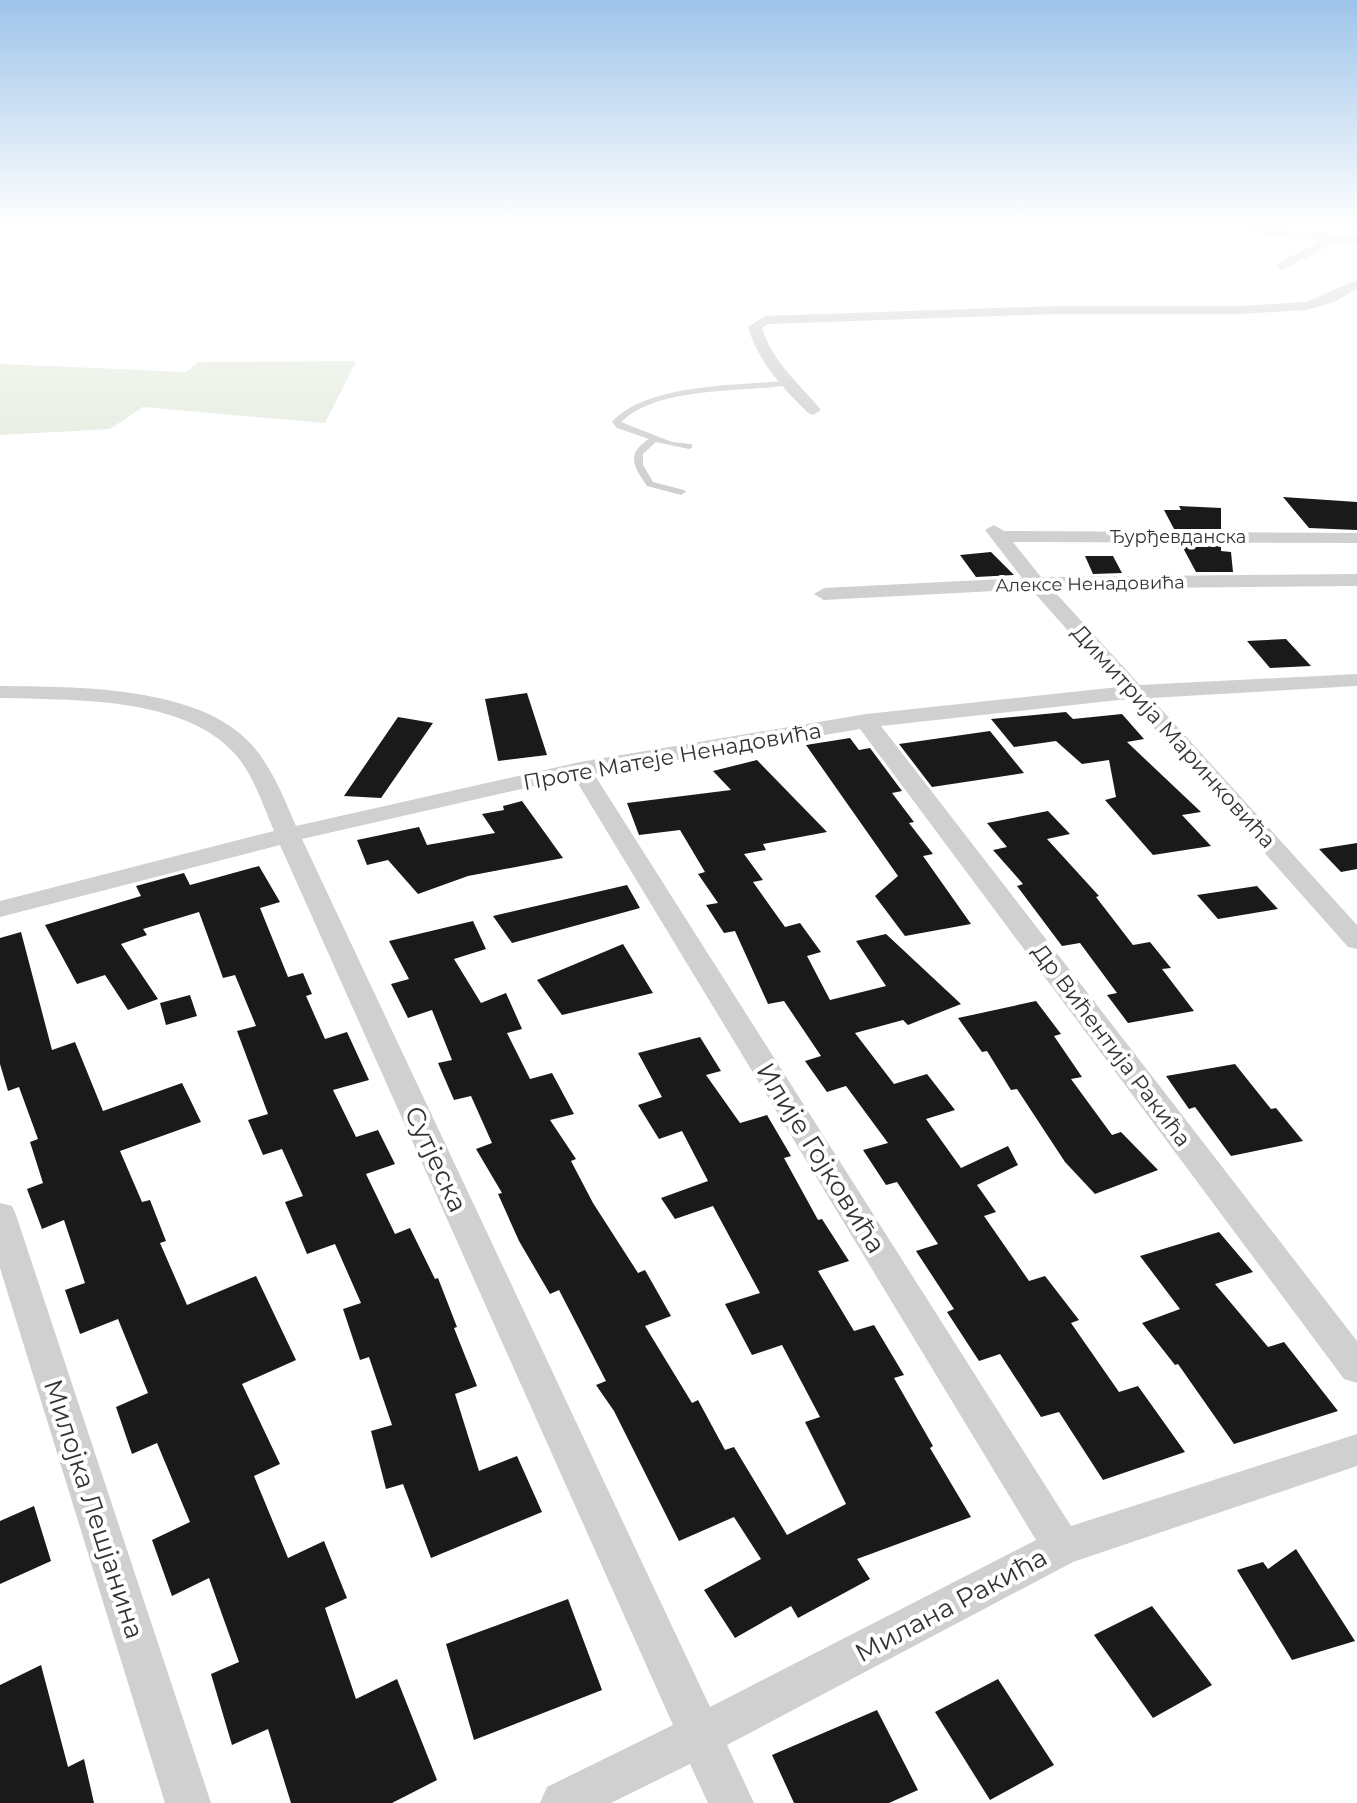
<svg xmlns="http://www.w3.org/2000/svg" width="1357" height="1803" font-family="Montserrat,sans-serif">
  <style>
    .green { fill: #e4ecdf }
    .building { fill: #1a1a1a }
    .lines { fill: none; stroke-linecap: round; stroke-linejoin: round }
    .service { fill: #d0d0d0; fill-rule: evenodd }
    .minor { fill: #d0d0d0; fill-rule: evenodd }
    .labels { text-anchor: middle; stroke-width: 8; stroke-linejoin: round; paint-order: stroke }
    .far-street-label { font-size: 18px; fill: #333; stroke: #fff }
    .street-label { font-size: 22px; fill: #333; stroke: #fff }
    .near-street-label { font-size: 26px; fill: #333; stroke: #fff }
  </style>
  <rect width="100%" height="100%" fill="#fff"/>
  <path class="green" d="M356 361 325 423 143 407 110 429 0 435V364L186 372 198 362Z"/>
  <path class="building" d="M1283 497 1357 502V530L1309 528Z
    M1179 506 1221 508V529H1174L1164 510H1181Z
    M1182 546H1221V551L1231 552 1233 572H1196Z
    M991 552 1014 575 976 577 960 555Z
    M1085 556H1113L1122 573 1093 574Z
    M1286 639 1311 666 1270 668 1247 641Z
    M527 693 547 755 498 761 485 699Z
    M1066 712 1073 719 1122 714 1144 739 1127 742 1201 812 1182 815 1211 846 1153 855 1105 800 1116 797 1109 760 1082 764 1056 741 1014 747 991 719Z
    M398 717 433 723 381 798 344 796Z
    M990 731 1024 773 932 787 899 744Z
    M850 738 859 750 870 748 902 791 892 793 914 822 909 823 933 854 923 856 971 924 905 936 875 896 898 876 806 745Z
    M757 760 827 832 763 844 766 850 744 854 763 880 753 882 785 927 800 923 821 952 807 956 830 1000 886 986 856 941 886 934 961 1004 908 1025 903 1020 855 1033 894 1084 927 1074 955 1110 926 1119 961 1168 1008 1146 1018 1165 977 1185 996 1212 984 1216 1029 1281 1045 1276 1079 1320 1071 1323 1119 1392 1138 1386 1185 1452 1103 1480 1059 1412 1041 1417 1000 1354 979 1361 947 1312 954 1309 916 1251 938 1244 897 1182 886 1185 863 1150 888 1143 846 1086 827 1092 805 1061 821 1056 784 1001 768 1004 735 931 724 933 706 905 718 903 698 874 705 872 680 830 639 835 627 803 731 790 713 771Z
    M522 801 563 858 468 876 418 894 388 860 367 865 357 840 419 827 427 845 495 833 482 814 504 810 503 806Z
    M1048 811 1070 834 1047 839 1099 896 1096 897 1133 945 1150 942 1171 968 1162 969 1194 1011 1128 1023 1107 995 1117 993 1080 943 1062 946 1017 886 1023 884 993 850 1007 847 987 823Z
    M1357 843V869L1341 872 1319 849Z
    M259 866 280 902 260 908 288 977 303 973 312 994 306 996 325 1039 347 1032 369 1080 333 1090 356 1137 378 1130 395 1164 366 1174 395 1234 410 1228 435 1279 438 1278 457 1327 454 1328 477 1386 455 1394 479 1471 517 1456 542 1512 431 1558 403 1484 386 1489 371 1431 392 1425 369 1357 360 1360 343 1309 361 1303 335 1244 307 1254 285 1202 303 1196 282 1149 263 1155 248 1120 268 1114 237 1031 256 1026 235 975 223 978 199 912 143 929 147 935 121 944 158 999 128 1010 105 975 77 984 45 925 141 896 136 886 169 877 184 873 190 885Z
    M627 885 640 908 512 943 493 916Z
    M1257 886 1278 909 1218 919 1197 895Z
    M473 921 486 949 454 959 481 1003 506 993 522 1029 507 1033 530 1079 552 1073 574 1114 550 1120 576 1159 571 1161 593 1203 638 1273 645 1270 671 1316 645 1326 692 1403 698 1400 725 1450 734 1447 787 1535 846 1504 805 1422 820 1417 782 1345 752 1355 725 1304 760 1293 713 1206 675 1219 661 1198 708 1181 682 1131 659 1139 638 1105 662 1097 638 1053 700 1037 721 1071 706 1075 740 1123 767 1115 791 1156 784 1158 818 1220 822 1219 849 1261 818 1271 854 1331 874 1325 904 1375 894 1378 933 1446 930 1448 971 1517 857 1559 870 1579 798 1618 791 1606 735 1638 704 1590 761 1559 734 1517 679 1541 614 1411 596 1385 606 1381 559 1290 550 1294 519 1241 498 1194 502 1193 476 1149 492 1143 471 1096 454 1100 438 1063 452 1060 432 1010 408 1018 391 984 409 979 389 941Z
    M21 932 52 1050 75 1042 103 1111 182 1083 201 1122 120 1151 142 1202 150 1200 166 1241 160 1243 187 1305 256 1276 296 1360 242 1384 280 1464 254 1476 288 1558 324 1541 347 1598 325 1608 356 1699 397 1679 437 1780 392 1803H291L268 1729 232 1745 211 1674 239 1662 209 1578 172 1596 152 1540 190 1522 157 1443 132 1454 116 1407 148 1393 118 1319 80 1334 65 1290 85 1283 64 1220 42 1229 27 1189 43 1183 30 1142 38 1139 19 1087 8 1091 0 1064V938Z
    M623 944 653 993 562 1015 537 980Z
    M190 995 197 1016 166 1025 160 1003Z
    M1036 1001 1061 1034 1054 1036 1082 1077 1071 1079 1112 1135 1121 1132 1158 1170 1095 1194 1065 1162 1017 1089 1011 1090 987 1051 982 1052 958 1018Z
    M1235 1064 1271 1109 1276 1108 1303 1141 1231 1156 1195 1107 1189 1109 1166 1076Z
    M1219 1232 1253 1272 1215 1284 1268 1347 1284 1342 1338 1411 1234 1444 1178 1364 1175 1365 1142 1323 1180 1309 1140 1256Z
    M34 1506 51 1561 0 1584V1521Z
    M1296 1549 1355 1641 1292 1660 1237 1570 1263 1562 1268 1569Z
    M568 1599 602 1690 474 1740 446 1644Z
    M1152 1606 1212 1685 1153 1718 1094 1635Z
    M41 1665 68 1767 84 1759 94 1803H0V1685Z
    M998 1679 1054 1765 990 1800 935 1712Z
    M877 1710 918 1790 889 1803H794L772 1755Z"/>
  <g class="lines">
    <path class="service" d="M786 381 790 383 789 385C739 393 659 386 621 422L672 442 692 444V448L689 449 656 442 643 454V465L653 482 684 490 686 492 681 495 647 486C634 467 625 454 649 439L617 428 612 422C646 384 737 385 786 381Z"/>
    <path class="minor" d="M1250 227 1357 235V243L1337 242 1282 270 1278 269V263L1321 241 1246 232 1244 230Z
      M1357 280V289L1334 302 1307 310 1241 314H1057L768 324 762 328C773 363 799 383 821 410L813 415 808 413C783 388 758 362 748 327L765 316 1057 306H1241L1306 302Z
      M994 525 1004 531 1357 533V543L1013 542 1041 577 1357 574V586L1052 589 1140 685 1357 674V686L1151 698 1357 925V949L1348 947 1128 699 881 726 1357 1341V1383L1344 1379 860 729 594 774 1071 1526 1357 1434V1466L1073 1562 727 1745 754 1803H708L690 1764 611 1803H540L547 1787 673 1725 280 845 0 917V901L274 831C263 806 254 775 235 754 184 696 71 700 0 698V686C74 687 199 685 252 745 272 768 284 798 296 826L580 762 866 714 1118 687 1031 589 824 600 814 594 824 588 1022 578 985 530ZM574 777 1036 1540 710 1707 302 839Z
      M0 1203 12 1206 16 1215 211 1803H165L0 1268Z"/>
  </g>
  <linearGradient id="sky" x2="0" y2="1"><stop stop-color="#9ec4ea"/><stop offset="0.47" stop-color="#fff"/><stop offset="1" stop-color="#fff" stop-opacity="0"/></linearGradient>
  <rect width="1357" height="476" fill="url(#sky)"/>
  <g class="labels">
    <g class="far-street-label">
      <text x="1178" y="543">Ђурђевданска</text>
      <text transform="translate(1090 584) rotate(-1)" y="6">Алексе Ненадовића</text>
    </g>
    <g class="street-label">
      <text transform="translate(1174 736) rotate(48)" y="8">Димитрија Маринковића</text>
      <text transform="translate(672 756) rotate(-10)" y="8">Проте Матеје Ненадовића</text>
      <text transform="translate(1112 1045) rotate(53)" y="8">Др Вићентија Ракића</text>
    </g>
    <g class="near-street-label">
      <text transform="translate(821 1158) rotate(58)" y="9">Илије Гојковића</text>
      <text transform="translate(436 1159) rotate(65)" y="9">Сутјеска</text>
      <text transform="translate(94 1509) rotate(72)" y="9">Милојка Лешјанина</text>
      <text transform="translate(951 1605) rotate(-28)" y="9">Милана Ракића</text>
    </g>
  </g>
</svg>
